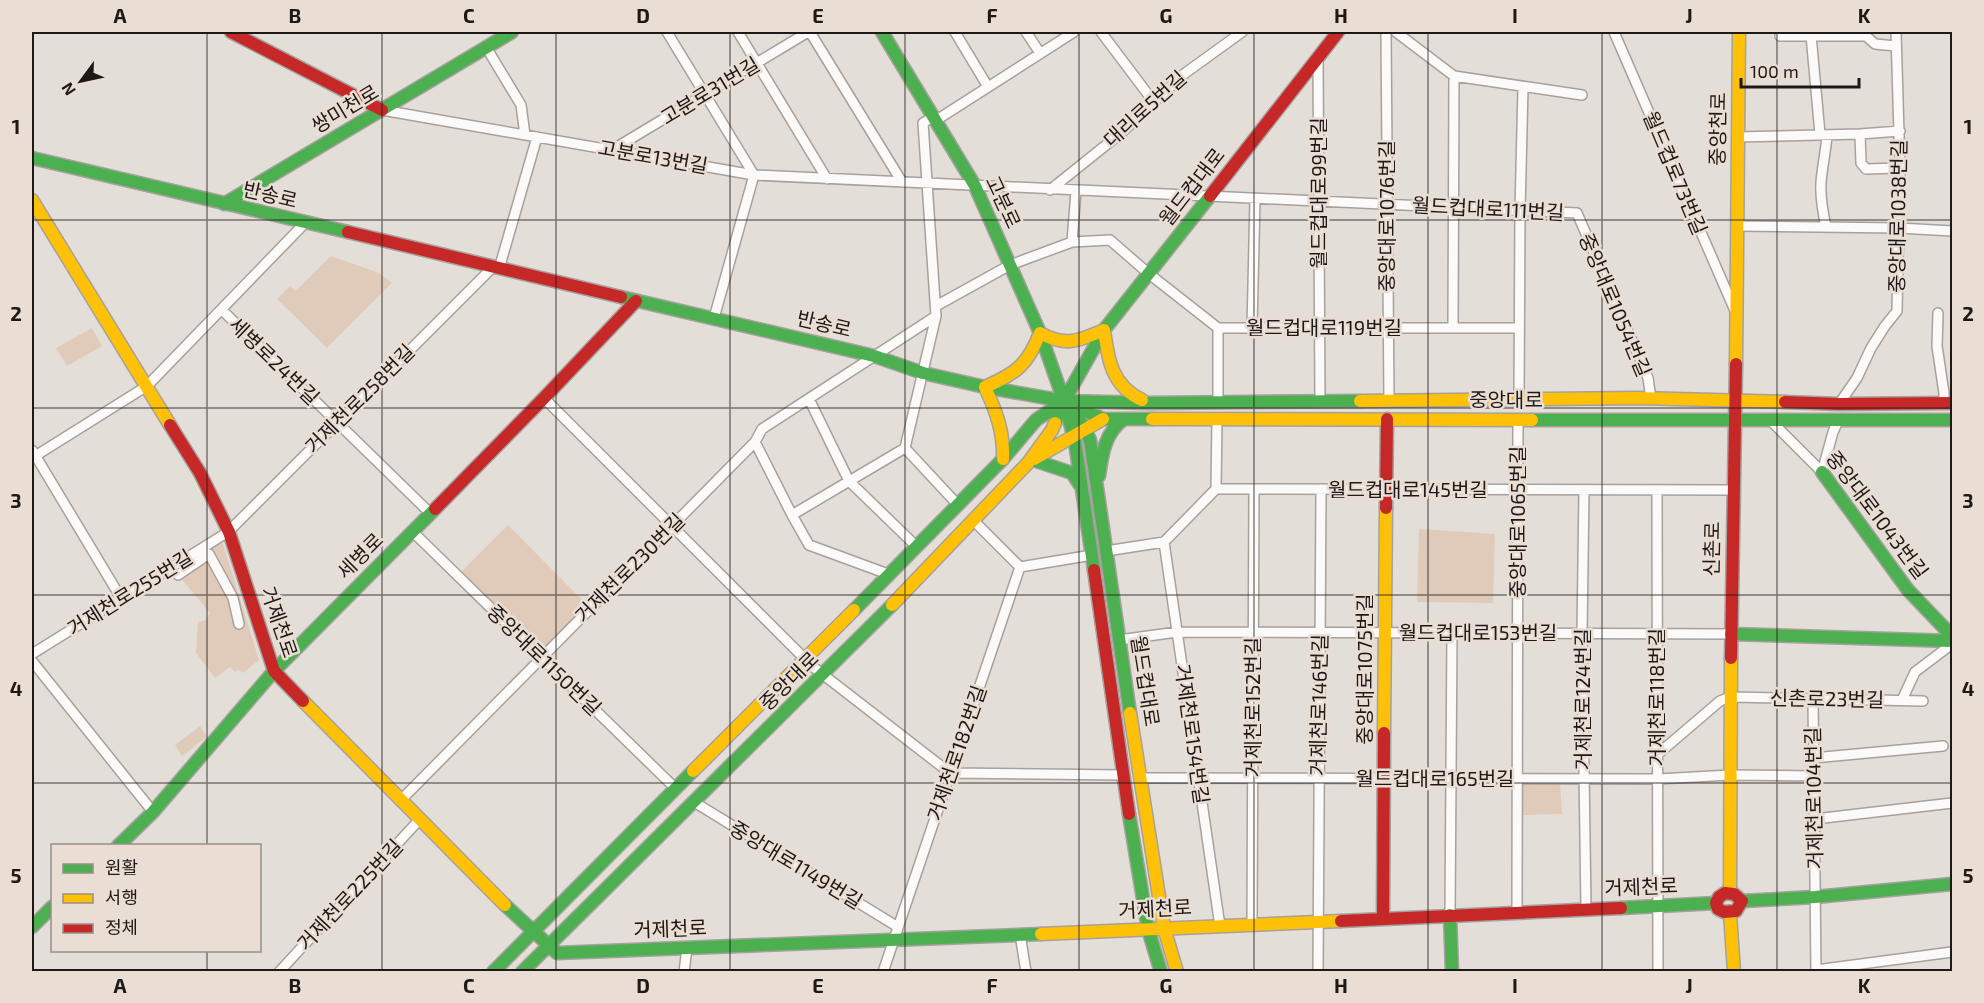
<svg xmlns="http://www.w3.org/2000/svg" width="1984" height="1003" font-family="'Exo 2','Noto Sans KR',sans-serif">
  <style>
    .green { fill: #e0cbba }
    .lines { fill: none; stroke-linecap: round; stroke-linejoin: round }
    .street-casing { stroke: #a6a19d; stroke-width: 12 }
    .fast-casing { stroke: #a6a19d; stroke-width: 15 }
    .slow-casing { stroke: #a6a19d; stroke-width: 15 }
    .jam-casing { stroke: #a6a19d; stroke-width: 15 }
    .street { stroke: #fbfaf9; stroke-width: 9 }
    .fast { stroke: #4caf50; stroke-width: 12 }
    .slow { stroke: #ffc107; stroke-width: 12 }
    .jam { stroke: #c62828; stroke-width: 12 }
    .grid { fill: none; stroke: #1d1916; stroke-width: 1.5; stroke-opacity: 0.55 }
    .labels { text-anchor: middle; stroke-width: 5; stroke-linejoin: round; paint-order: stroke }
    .street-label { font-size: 20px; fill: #1d1916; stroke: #e9ddd4 }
    .neatline { fill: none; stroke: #1d1916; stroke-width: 2 }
    .grid-label { font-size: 20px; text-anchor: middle; font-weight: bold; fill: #1d1916 }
  </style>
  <rect width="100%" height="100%" fill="#e4ded9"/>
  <path class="green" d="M331 256 379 273 392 283 327 348 277 299 290 286 296 291Z
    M92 328 102 346 67 366 56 348Z
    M508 525 586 604 540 652 460 573Z
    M1419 529 1495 534 1493 603 1417 602Z
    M220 543 223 544 259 660 243 673 239 670 235 672 230 667 215 678 196 653 198 622 206 620 210 613 178 575 176 570Z
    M200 726 207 737 182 756 175 745Z
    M1520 782 1560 783 1562 814 1520 815Z"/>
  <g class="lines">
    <defs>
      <path id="street" d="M667 32 754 175
        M738 32 827 179
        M810 32 902 182
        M955 32 988 87
        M1026 32 1040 53
        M1101 32 1153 101
        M1386 32 1389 401
        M1396 32 1454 76 1582 95
        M1614 32 1736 313
        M1811 35 1820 134
        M1780 36H1866L1875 44 1895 46
        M486 47 521 105 525 135
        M1318 58 1320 401
        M382 110 754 175 1577 213 1648 378 1651 399
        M935 121 1074 32
        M1860 134 1861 163 1866 169 1900 168
        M1737 137 1860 134 1900 131
        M612 150 808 32
        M1050 190 1121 133 1184 74 1242 32
        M1737 226 1899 228 1952 231
        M1826 227C1823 213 1820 198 1821 183 1822 167 1826 151 1827 135
        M1072 242 1076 191
        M499 269 537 137
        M936 306 1010 265 1072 242 1110 240 1148 273 1218 328H1519
        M222 310 430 513
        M1938 313 1937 346 1944 393V403
        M714 318 754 175
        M1252 328 1255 199
        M1453 328 1454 76
        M544 398 812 666 950 773 1123 775
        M809 399 849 481 916 546
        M1519 400 1520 211 1523 87
        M1218 401V328
        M1839 404 1857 378 1871 348 1885 326 1897 311 1900 168 1896 32
        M1769 419 1822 472 1833 432 1839 419
        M755 442 792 515 809 545 888 574
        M905 448 936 316 923 123 933 117
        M905 448 957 504
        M32 450 121 598
        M32 458 147 386 305 223
        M1216 489 1217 419
        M1584 490 1582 634 1586 908
        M1657 490 1658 972
        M792 515 905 448
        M974 521 1020 567 1092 555
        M412 531 675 788
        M1164 542 1220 926
        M1106 551 1164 542 1216 489 1733 490
        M178 575 209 554 233 598 239 624
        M1119 640 1177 632 1731 634
        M32 654 228 532 493 267
        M32 661 153 812
        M1813 698 1816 972
        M1902 700 1915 672 1952 644
        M1658 754 1720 701 1730 697 1923 701
        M1813 758 1943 746
        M1140 778 1658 779 1730 775 1813 776
        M401 800 755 442 762 429 936 316
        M694 802 898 927
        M1815 819 1952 803
        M1517 912 1518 420
        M1450 915 1452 633
        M1252 925 1254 489
        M1020 934 1026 972
        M1816 970 1952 952
        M279 972 420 819
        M684 972 687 948
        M883 972 1020 567
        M1318 972 1321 489"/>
      <path id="fast" d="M882 32 975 186 1040 333 1064 401 1075 442 1094 570
        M32 158 348 232
        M224 204 512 32
        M621 297 874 356 923 373 985 387 1064 401 1103 419H1152
        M1068 407 1083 425 1090 440 1130 713
        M1532 420H1952
        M1055 423 1064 401 1104 330 1210 196
        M1033 460 1072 473 1080 485
        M1822 472 1908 590 1952 636
        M1099 476C1102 454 1105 432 1124 419
        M854 610 1003 459 1036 420 1064 401 1149 403 1360 401
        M1731 634 1952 641
        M1129 814 1148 929 1161 972
        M118 846 153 812 274 671 435 509
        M1742 901 1815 897 1952 884
        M505 905 557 953 1041 934
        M1621 908 1716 903
        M1450 915 1452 972
        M32 927 52 907
        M493 972 693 771
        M522 972 892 605"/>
      <path id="slow" d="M32 200 170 425
        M1104 330C1108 360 1112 386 1142 400
        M1040 333C1065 347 1079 341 1104 330
        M1736 364 1739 32
        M1360 401 1638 398 1785 402
        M1152 419 1532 420
        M1003 459C1004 432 996 411 985 387 1015 374 1028 365 1040 333
        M1034 459 1103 419
        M892 605 1028 463 1052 430 1055 423
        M303 701 505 905
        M1130 713 1164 928 1177 972
        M1384 733 1386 508
        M693 771 854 610
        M1730 893 1731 658
        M1730 913 1734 972
        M1041 934 1341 921"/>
      <path id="jam" d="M231 32 382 110
        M1210 196 1338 32
        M348 232 621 297
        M1785 402 1839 404 1952 403
        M170 425 200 473 229 532 274 671 303 701
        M1386 508 1387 419
        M435 509 544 398 636 301
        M1094 570 1129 814
        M1731 658 1736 364
        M1725 893 1734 894 1742 901 1736 911 1724 912 1718 909 1716 903 1719 897Z
        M1383 918 1384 733
        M1341 921 1621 908"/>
    </defs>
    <use href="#street" class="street-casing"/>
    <use href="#fast" class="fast-casing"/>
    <use href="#slow" class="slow-casing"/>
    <use href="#jam" class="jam-casing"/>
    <use href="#street" class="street"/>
    <use href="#fast" class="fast"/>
    <use href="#slow" class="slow"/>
    <use href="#jam" class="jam"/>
  </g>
  <path class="grid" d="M207 32V846M382 32V972M556 32V972M730 32V972M905 32V972M1079 32V972M1254 32V972M1428 32V972M1602 32V972M1777 32V972M32 220H1952M32 408H1952M32 595H1952M32 783H1952M207 950V972"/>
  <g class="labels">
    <g class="street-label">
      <text transform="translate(710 91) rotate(-31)" y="7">고분로31번길</text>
      <text transform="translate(345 109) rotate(-31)" y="7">쌍미천로</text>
      <text transform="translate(1145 109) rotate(-42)" y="7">대리로5번길</text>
      <text transform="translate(1718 129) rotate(-89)" y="7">중앙천로</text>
      <text transform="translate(653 157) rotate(10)" y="7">고분로13번길</text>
      <text transform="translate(1675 173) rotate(67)" y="7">월드컵로73번길</text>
      <text transform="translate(1192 187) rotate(-52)" y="7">월드컵대로</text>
      <text transform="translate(1319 193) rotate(-90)" y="7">월드컵대로99번길</text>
      <text transform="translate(270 195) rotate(13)" y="7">반송로</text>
      <text transform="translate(1003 202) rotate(65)" y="7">고분로</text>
      <text transform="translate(1488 209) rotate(3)" y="7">월드컵대로111번길</text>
      <text transform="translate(1387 216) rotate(-90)" y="7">중앙대로1076번길</text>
      <text transform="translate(1898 216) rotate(-89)" y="7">중앙대로1038번길</text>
      <text transform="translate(1615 305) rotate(67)" y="7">중앙대로1054번길</text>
      <text transform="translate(824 324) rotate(13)" y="7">반송로</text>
      <text x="1324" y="335">월드컵대로119번길</text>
      <text transform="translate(274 361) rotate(44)" y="7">세병로24번길</text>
      <text transform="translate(360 399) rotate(-45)" y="7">거제천로258번길</text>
      <text x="1506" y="407">중앙대로</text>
      <text x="1408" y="497">월드컵대로145번길</text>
      <text transform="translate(1877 515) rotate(53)" y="7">중앙대로1043번길</text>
      <text transform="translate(1518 522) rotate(-90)" y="7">중앙대로1065번길</text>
      <text transform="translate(1712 549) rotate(-89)" y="7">신촌로</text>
      <text transform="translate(360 556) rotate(-45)" y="7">세병로</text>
      <text transform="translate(630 568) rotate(-45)" y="7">거제천로230번길</text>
      <text transform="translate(130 593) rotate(-32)" y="7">거제천로255번길</text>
      <text transform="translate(279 622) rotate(71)" y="7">거제천로</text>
      <text x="1478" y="640">월드컵대로153번길</text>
      <text transform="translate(544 660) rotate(44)" y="7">중앙대로1150번길</text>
      <text transform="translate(1365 669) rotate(-90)" y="7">중앙대로1075번길</text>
      <text transform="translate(789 681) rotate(-45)" y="7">중앙대로</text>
      <text transform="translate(1145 681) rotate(81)" y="7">월드컵대로</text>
      <text transform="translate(1657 697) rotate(-90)" y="7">거제천로118번길</text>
      <text transform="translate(1583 699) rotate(-90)" y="7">거제천로124번길</text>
      <text transform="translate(1827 699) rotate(1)" y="7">신촌로23번길</text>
      <text transform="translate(1319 705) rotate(-89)" y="7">거제천로146번길</text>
      <text transform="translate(1253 707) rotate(-90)" y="7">거제천로152번길</text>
      <text transform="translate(1192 734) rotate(82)" y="7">거제천로154번길</text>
      <text transform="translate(957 753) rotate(-71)" y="7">거제천로182번길</text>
      <text x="1435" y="786">월드컵대로165번길</text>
      <text transform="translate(1814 798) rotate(-91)" y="7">거제천로104번길</text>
      <text transform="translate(796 865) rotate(31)" y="7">중앙대로1149번길</text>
      <text transform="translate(1641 887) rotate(-2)" y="7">거제천로</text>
      <text transform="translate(350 895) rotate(-47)" y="7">거제천로225번길</text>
      <text transform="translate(1155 909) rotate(-3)" y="7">거제천로</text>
      <text transform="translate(670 929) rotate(-2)" y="7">거제천로</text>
    </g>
  </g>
  <rect width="1984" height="1003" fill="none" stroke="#e9ddd4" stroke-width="66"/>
  <rect x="51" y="844" width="210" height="108" fill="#e9ddd4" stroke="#978f88" stroke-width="1.5"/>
  <rect x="63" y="864" width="30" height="9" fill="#4caf50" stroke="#978f88" stroke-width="1.5"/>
  <text x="105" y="874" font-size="18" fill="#1d1916">원활</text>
  <rect x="63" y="894" width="30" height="9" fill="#ffc107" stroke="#978f88" stroke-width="1.5"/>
  <text x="105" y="904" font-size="18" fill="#1d1916">서행</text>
  <rect x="63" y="924" width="30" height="9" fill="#c62828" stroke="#978f88" stroke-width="1.5"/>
  <text x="105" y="934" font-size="18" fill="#1d1916">정체</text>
  <g transform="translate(81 81) rotate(237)" stroke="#e9ddd4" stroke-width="4.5" paint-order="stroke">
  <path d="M0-4.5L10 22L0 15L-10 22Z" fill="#1d1916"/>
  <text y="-9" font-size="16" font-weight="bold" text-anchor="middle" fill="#1d1916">N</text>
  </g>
  <path d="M1741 78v9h118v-9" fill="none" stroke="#1d1916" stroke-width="3"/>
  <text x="1750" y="78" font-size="18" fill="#1d1916" stroke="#e9ddd4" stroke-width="4.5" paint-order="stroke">100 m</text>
  <rect x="33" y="33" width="1918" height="937" class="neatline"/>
  <g class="grid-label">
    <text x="120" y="23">A</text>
    <text x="295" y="23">B</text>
    <text x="469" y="23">C</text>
    <text x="643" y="23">D</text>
    <text x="818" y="23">E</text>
    <text x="992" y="23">F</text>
    <text x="1166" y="23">G</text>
    <text x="1341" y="23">H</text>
    <text x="1515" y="23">I</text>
    <text x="1689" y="23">J</text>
    <text x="1864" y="23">K</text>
    <text x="16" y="134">1</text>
    <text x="1968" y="134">1</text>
    <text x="16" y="321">2</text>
    <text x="1968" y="321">2</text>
    <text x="16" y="508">3</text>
    <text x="1968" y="508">3</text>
    <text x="16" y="696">4</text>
    <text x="1968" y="696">4</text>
    <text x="16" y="883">5</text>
    <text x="1968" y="883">5</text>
    <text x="120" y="993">A</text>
    <text x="295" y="993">B</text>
    <text x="469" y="993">C</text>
    <text x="643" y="993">D</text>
    <text x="818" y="993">E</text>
    <text x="992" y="993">F</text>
    <text x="1166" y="993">G</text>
    <text x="1341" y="993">H</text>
    <text x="1515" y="993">I</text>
    <text x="1689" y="993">J</text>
    <text x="1864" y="993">K</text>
  </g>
</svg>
